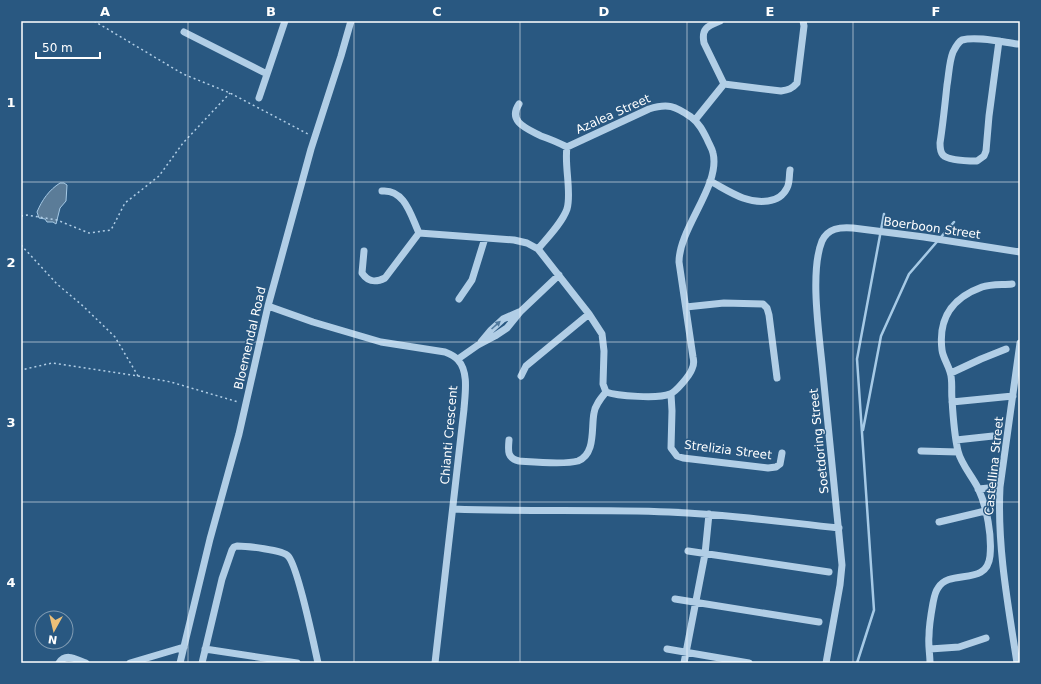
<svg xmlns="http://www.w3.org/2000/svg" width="1041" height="684" font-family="'DejaVu Sans',sans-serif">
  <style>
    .water { fill: #5b7c98; stroke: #a6cae6 }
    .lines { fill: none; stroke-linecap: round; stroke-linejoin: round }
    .stream { stroke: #a6cae6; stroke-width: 2.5 }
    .path { stroke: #b1cee6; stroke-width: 1.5; stroke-dasharray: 2 3; stroke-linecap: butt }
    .minor { stroke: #b1cee6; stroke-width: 7 }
    .oneway { fill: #527b9f }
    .grid { fill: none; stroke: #fff; stroke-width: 1; stroke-opacity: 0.55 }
    .labels { text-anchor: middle; stroke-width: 3; stroke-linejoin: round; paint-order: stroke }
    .street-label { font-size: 12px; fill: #fff; stroke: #295881 }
    .neatline { fill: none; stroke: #fff; stroke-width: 1.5 }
    .grid-label { font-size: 13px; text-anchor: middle; font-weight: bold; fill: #fff }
  </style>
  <rect width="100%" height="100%" fill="#295881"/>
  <path class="water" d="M60 183H64L67 185 66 201 60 208 56 224 53 222H47L45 219 39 218 37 212C42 200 49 190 60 183Z"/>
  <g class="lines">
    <path class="stream" d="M863 430 881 336 909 274 954 222
      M857 663 874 610 857 359 884 214"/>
    <path class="path" d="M94 21 183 74 230 93 308 134
      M21 216 27 215 57 220 89 233 111 230 125 203 159 176 183 143 230 93
      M21 245 57 284 83 306 115 337 138 376 52 363 21 370
      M138 376 171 382 238 402"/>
    <path class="minor" d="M720 21C708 26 701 28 704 43L724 84
      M184 32 267 74
      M999 41 989 116 986 151 984 156 977 161C969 161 949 161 943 155 940 152 940 147 940 143 943 124 945 104 947 85 949 74 949 62 953 52 955 48 958 42 962 40 977 36 1002 42 1017 44H1020
      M259 98 285 21
      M519 104C507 122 528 129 541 136 550 139 559 143 567 147
      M695 120 724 84 781 91C788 90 792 89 797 83L804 26 803 21
      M567 147 649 109C668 103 675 106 691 117 699 123 703 131 707 139 709 144 712 148 713 153 721 185 679 228 679 262L693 357C694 361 694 365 692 369 690 375 676 392 670 394 658 399 617 396 606 392
      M710 181C729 191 746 204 768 201 777 200 783 196 787 188 790 183 789 175 790 170
      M382 191C405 189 411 216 419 233
      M419 233 514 240 527 243 538 249 589 314 602 334 604 351 603 384 606 392
      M538 249C548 237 562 223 567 209 572 193 564 165 567 147
      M364 251 362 273C368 282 375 283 385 278L419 233
      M459 299 472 280 485 238
      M268 306 313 322 381 342 445 352C450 354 455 356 458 360 469 372 465 394 464 409L435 663
      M686 307 724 303 763 304 767 308 769 315 777 378
      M481 342 491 330 503 319 519 312
      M458 359 478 345 495 336 507 328 520 312 559 275
      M951 373 981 359 1006 349
      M521 376 526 366 589 314
      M671 394 672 411 671 448 677 456 683 458 768 468 776 467 780 464 782 453
      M952 402 1013 396
      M509 440C508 451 507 458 519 461 534 462 564 465 578 461 596 454 591 428 594 413 595 405 601 398 606 392
      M956 440 993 436
      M921 451 958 452
      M978 489 1000 487
      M453 509C525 512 597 509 669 512 726 514 782 522 839 528
      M939 522 985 511
      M688 551 829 572
      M675 599 819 622
      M205 649 297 663
      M667 649 749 663
      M930 649 959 647 986 638
      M59 663C66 652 77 660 86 663
      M130 663 184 647
      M180 663 210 539 239 434 268 306 311 149 341 56 351 21
      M202 663 222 579 232 550 234 547 237 546C246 546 283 550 288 556 298 566 314 645 318 663
      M684 663 705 554 709 514
      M826 663 840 585 842 565C836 501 829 438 823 374 820 339 809 273 822 241 828 228 840 227 853 228L924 237 1020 252
      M930 663C930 654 928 645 929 636 929 625 931 614 933 603 934 598 935 592 938 588 950 568 987 587 990 556 992 536 987 507 978 488 972 476 961 464 958 451 954 434 953 416 952 399 951 391 953 380 950 372 948 364 943 358 942 350 938 318 952 298 982 287 991 284 1003 285 1012 284
      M1017 663C1008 605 997 546 1000 487L1020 343"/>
  </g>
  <defs><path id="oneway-solid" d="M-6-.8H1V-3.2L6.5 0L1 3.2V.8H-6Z"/></defs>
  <use class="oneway" href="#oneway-solid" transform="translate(496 325) rotate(-42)"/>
  <path class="grid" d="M188 21V663M354 21V663M520 21V663M687 21V663M853 21V663M21 182H1020M21 342H1020M21 502H1020"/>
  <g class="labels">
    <g class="street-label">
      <text transform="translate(613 114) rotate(-24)" y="4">Azalea Street</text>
      <text transform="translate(932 228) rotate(8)" y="4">Boerboon Street</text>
      <text transform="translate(250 338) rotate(-77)" y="4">Bloemendal Road</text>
      <text transform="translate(449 435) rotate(-85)" y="4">Chianti Crescent</text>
      <text transform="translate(819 441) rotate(-96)" y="4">Soetdoring Street</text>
      <text transform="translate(728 450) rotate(7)" y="4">Strelizia Street</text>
      <text transform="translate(994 466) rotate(-84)" y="4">Castellina Street</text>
    </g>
  </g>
  <rect width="1041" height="684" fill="none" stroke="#295881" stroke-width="44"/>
  <g transform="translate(54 630) rotate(188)"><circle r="19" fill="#295881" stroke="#7f9bb3"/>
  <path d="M0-3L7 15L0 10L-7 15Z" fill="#edc078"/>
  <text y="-6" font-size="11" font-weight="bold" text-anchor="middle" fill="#ffffff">N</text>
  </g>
  <path d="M36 52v6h64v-6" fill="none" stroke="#ffffff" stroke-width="2"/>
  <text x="42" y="52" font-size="12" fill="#ffffff" stroke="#295881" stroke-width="3" paint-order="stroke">50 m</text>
  <rect x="22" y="22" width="997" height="640" class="neatline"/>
  <g class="grid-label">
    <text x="105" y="16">A</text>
    <text x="271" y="16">B</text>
    <text x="437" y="16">C</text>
    <text x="604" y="16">D</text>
    <text x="770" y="16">E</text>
    <text x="936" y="16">F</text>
    <text x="11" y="107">1</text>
    <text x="11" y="267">2</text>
    <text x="11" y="427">3</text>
    <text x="11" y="587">4</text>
  </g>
</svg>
